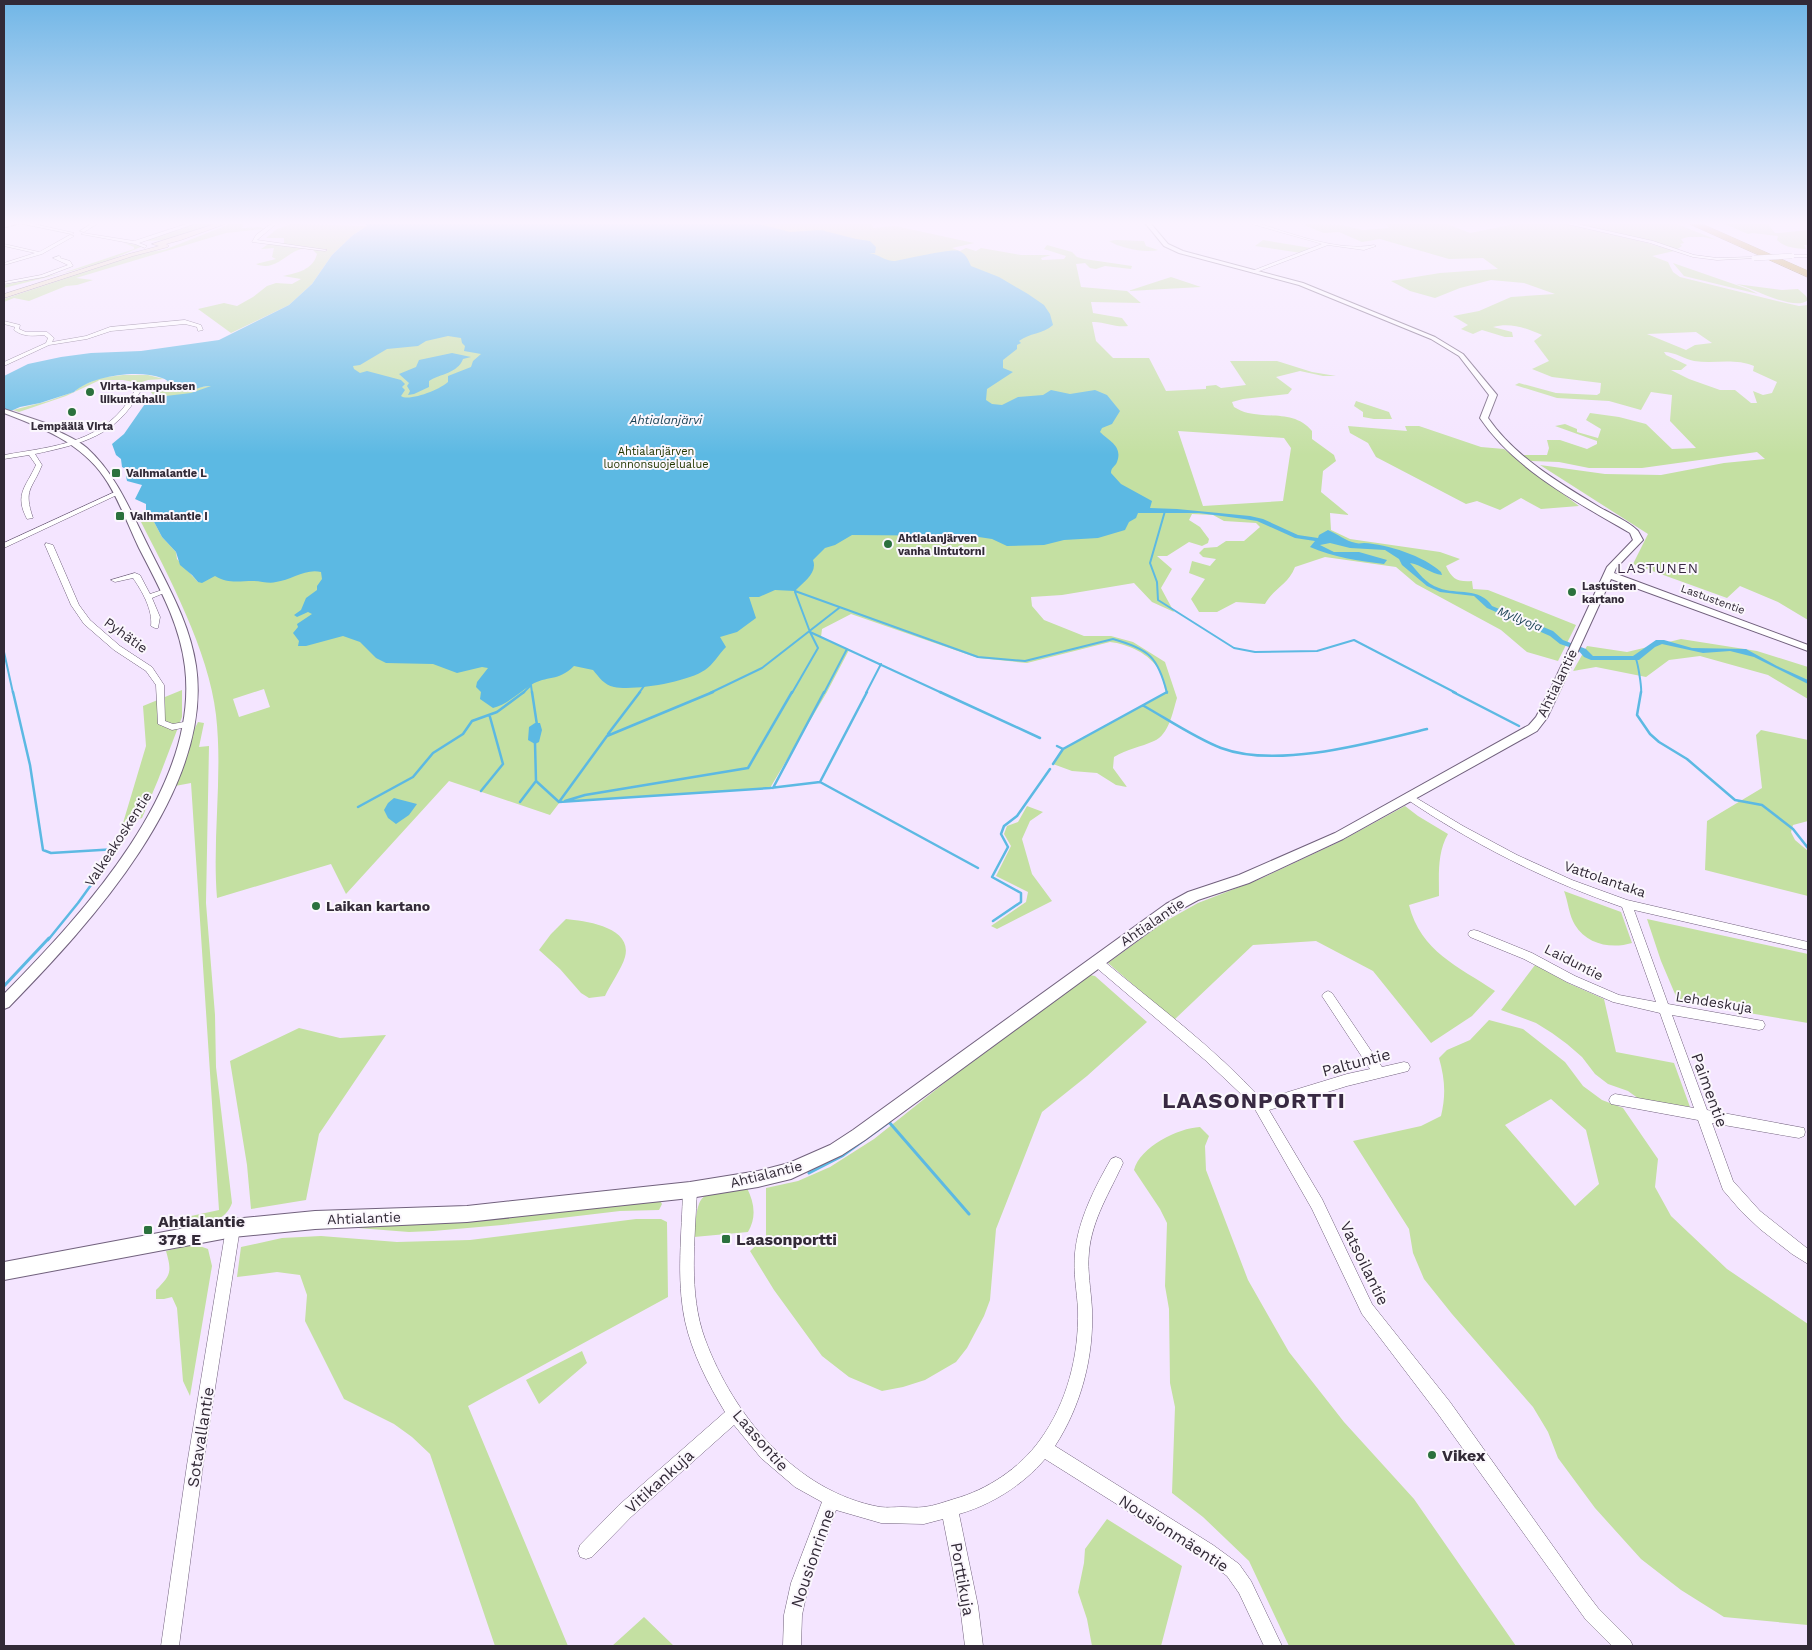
<svg xmlns="http://www.w3.org/2000/svg" width="1812" height="1650" font-family="'Work Sans',sans-serif">
  <style>
    .green { fill: #c4e0a2; fill-rule: evenodd }
    .water { fill: #5cb9e3; fill-rule: evenodd }
    .lines { fill: none; stroke-linecap: round; stroke-linejoin: round }
    .stream-far2 { stroke: #5cb9e3; stroke-width: 2 }
    .stream-far1 { stroke: #5cb9e3; stroke-width: 2.5 }
    .stream { stroke: #5cb9e3; stroke-width: 3 }
    .minor-casing { stroke: #71617d; stroke-width: 1 }
    .tertiary-casing { stroke: #71617d; stroke-width: 2 }
    .secondary-casing { stroke: #71617d; stroke-width: 1 }
    .motorway-casing { stroke: #8a6e2f; stroke-width: 1 }
    .minor { fill: #fff; fill-rule: evenodd }
    .tertiary { fill: #fff; fill-rule: evenodd }
    .secondary { fill: #eadebf; fill-rule: evenodd }
    .motorway { fill: #b9922a; fill-rule: evenodd }
    .rail { stroke: #5a5060; stroke-width: 1; stroke-dasharray: 5 2.5; stroke-linecap: butt }
    .minor-bridge-casing { stroke: #71617d; stroke-width: 5.5; stroke-linecap: butt }
    .minor-bridge { stroke: #fff; stroke-width: 5 }
    .poi-dot { fill: #2b713d; stroke: #fbf7fd; stroke-width: 2 }
    .labels { text-anchor: middle; stroke-width: 4; stroke-linejoin: round; paint-order: stroke }
    .far-poi-label { font-size: 11px; font-weight: bold; fill: #322a37; stroke: #fbf7fd; text-anchor: start }
    .far-park-label { font-size: 11px; fill: #243700; stroke: #fbf7fd }
    .far-street-label { font-size: 11px; fill: #322a37; stroke: #fbf7fd }
    .far-water-label { font-size: 12px; font-style: italic; fill: #173f51; stroke: #fbf7fd }
    .far-quarter-label { font-size: 14px; letter-spacing: 1px; fill: #382942; stroke: #fbf7fd }
    .street-label { font-size: 14px; fill: #322a37; stroke: #fbf7fd }
    .poi-label { font-size: 14px; font-weight: bold; fill: #322a37; stroke: #fbf7fd; text-anchor: start }
    .near-street-label { font-size: 16px; fill: #322a37; stroke: #fbf7fd }
    .near-poi-label { font-size: 16px; font-weight: bold; fill: #322a37; stroke: #fbf7fd; text-anchor: start }
    .near-district-label { font-size: 22px; font-weight: bold; letter-spacing: 1px; fill: #382942; stroke: #fbf7fd }
  </style>
  <rect width="100%" height="100%" fill="#f4e5ff"/>
  <path class="green" d="M195 224H218L165 240 144 241Z
    M230 224H243L242 228 261 227 264 229 226 233 76 278 93 280 77 285 66 286 29 301 14 298 4 302V299L145 252 164 250Z
    M292 224 367 226 353 235 332 255 312 284 289 305 231 333 198 309 224 303 237 306 253 297 267 286 276 283 292 284 301 279 283 276C297 273 313 270 317 254L313 250C310 250 305 248 301 249 286 253 275 272 256 264L276 259 272 257 274 248 261 249 270 243H284V238H266L277 229Z
    M515 224H872L873 228 895 226 974 243 952 248 960 251 966 248 976 251 981 248 1021 255H1051L1041 258 1042 260 1064 259 1066 256 1044 249 1047 245 1072 252 1077 257 1084 259 1132 266 1131 269 1105 266 1096 269 1090 268 1085 263 1076 264 1081 287 1127 291 1141 303 1091 302 1093 313 1122 318 1128 326C1115 328 1104 321 1092 322L1096 341 1113 358H1149L1166 391 1206 389V386L1216 385 1221 388 1246 385 1230 361H1277L1312 372 1336 376H1323L1300 371 1276 377 1292 389 1288 394 1243 399 1232 402 1234 407C1238 409 1243 412 1248 413 1272 418 1295 411 1312 431V439L1334 455 1336 461 1323 471 1321 492 1349 515 1330 513 1331 530 1350 539 1440 552 1460 559 1446 566C1452 579 1457 582 1472 581L1473 589 1488 590 1576 625 1558 661 1527 652 1501 630 1416 584 1396 567 1325 557 1295 567C1288 585 1275 587 1265 604L1236 602 1217 612H1199L1191 599 1205 579 1189 573 1192 561 1210 566 1216 559 1203 557 1199 553 1204 548 1217 547 1226 541H1244L1260 527 1256 523 1224 521 1213 515 1192 514 1189 520 1200 527 1209 539 1208 543 1202 546 1189 542 1167 556H1157L1172 569 1161 588 1174 612 1152 602 1134 583 1062 595 1031 597 1032 606 1044 620 1084 636H1111L1133 642 1165 662 1177 698C1173 711 1169 735 1154 741 1141 747 1127 749 1114 757L1113 768 1127 787 1116 785 1097 773 1072 771 1053 764 1063 749 1166 693C1164 686 1163 677 1159 670 1150 654 1128 644 1110 642L1027 663 978 658 851 614 822 629 821 637 849 650 827 692 770 788 560 802 550 815 449 781 346 894 331 864 217 898C212 837 223 776 216 715 209 651 168 575 139 518L148 517 153 520 162 537 176 552 177 559 198 582 165 397 154 396 147 387 169 381 180 390 208 386ZM1178 431 1284 438 1291 448 1283 501 1203 506ZM264 689 270 707 239 717 233 699Z
    M1307 224 1341 225 1363 230 1389 228 1386 224H1447L1470 233 1515 224H1568L1644 242 1674 251 1652 256 1668 262 1673 272 1680 277 1777 301 1799 306 1808 305V620L1778 602 1740 586 1727 598 1633 564 1648 534 1540 465 1605 474 1661 475 1724 463 1765 459 1757 452 1642 468H1589L1559 462 1531 461 1522 455H1547L1549 448 1547 440H1560L1587 449 1597 444V441L1555 426 1565 424 1577 429V432L1598 438 1601 429 1586 420 1590 413 1619 417 1646 424 1672 449 1696 448 1670 421 1672 395 1651 392 1641 410 1609 401 1557 398 1515 385 1519 383 1556 393 1597 395 1600 393 1601 383 1552 377 1532 369 1549 361 1534 341 1542 335C1526 328 1510 322 1493 327L1512 332 1513 337H1505L1482 330 1473 334 1461 329 1468 325 1453 316 1479 311 1511 297 1555 294 1524 283 1491 280 1460 288 1435 298 1410 291 1391 281 1440 273 1498 269 1483 258 1449 259 1380 239 1362 242 1339 232 1324 233 1304 225ZM1696 332 1712 343 1695 345 1686 350 1647 334ZM1664 352C1675 352 1684 359 1694 361 1714 364 1735 358 1754 366L1753 371 1777 382 1772 393 1763 395 1753 391 1757 403H1751L1735 390H1720L1689 379 1671 370H1681L1687 365 1666 355Z
    M1573 224H1677L1717 240 1704 237H1688L1681 239 1684 243 1680 244 1682 246 1676 250 1652 241Z
    M1725 224H1768L1775 233H1779L1808 230V245H1804L1806 249C1796 248 1785 248 1777 240L1778 236 1752 233 1748 234Z
    M1116 240 1144 241 1146 246 1158 250C1144 253 1120 248 1109 241Z
    M1263 240 1311 248 1301 253 1255 246Z
    M124 243 143 246 103 263 4 288V285L63 273 134 249V247Z
    M1673 263 1748 289 1758 294 1684 276Z
    M1171 277 1201 287 1128 291Z
    M1736 284 1782 290 1798 289 1806 296 1808 300C1795 312 1753 288 1736 284Z
    M123 375H148L164 379 148 380 139 383 123 380H100L66 396 19 412 13 410 48 401 76 391 77 388 99 378Z
    M1356 401 1389 412 1392 419H1374L1363 417V412L1354 406Z
    M1348 426 1407 431 1405 426H1419L1481 447 1504 449 1579 506 1541 509 1521 498 1500 510 1477 501 1466 504 1376 457 1368 443 1350 433Z
    M1681 639 1757 651 1808 667V699L1768 675 1700 656 1669 660 1646 677 1596 667 1573 671 1587 646 1627 652Z
    M182 690V717L158 780 142 818 123 823 146 746 143 706Z
    M198 722 204 723 199 747 209 746 206 903 215 1015 216 1067 232 1203C223 1230 185 1224 163 1222L219 1210 191 783 175 786 187 757 193 732Z
    M1761 730 1808 740V821L1793 825 1791 832 1795 840 1808 851V896L1705 870 1707 821 1762 788 1756 735Z
    M1027 806 1043 812 1030 821 1022 839 1032 874 1052 901 997 929 991 926 1026 902 1028 892 996 876 1011 846 1004 834 1007 826 1018 822Z
    M1405 806 1418 816 1448 834C1437 853 1439 875 1439 896L1409 905C1421 952 1458 966 1495 991L1472 1016 1431 1043 1373 971 1316 941 1253 945 1174 1020 1108 963 1164 922 1198 903 1260 879 1339 842Z
    M1564 891 1621 912 1632 943C1612 949 1587 945 1575 925 1569 916 1568 901 1564 891Z
    M566 919C586 921 633 927 625 957 622 968 610 985 605 996L589 998 581 993 560 969 539 950 551 934Z
    M1647 919 1808 954V1023L1678 1001 1661 961Z
    M1535 965 1570 984 1604 999 1616 1052 1674 1063 1690 1107 1639 1099 1628 1091 1608 1084 1595 1074 1582 1057 1567 1044 1552 1033 1536 1023 1501 1010Z
    M1090 975 1095 976 1147 1022 1087 1076 1042 1112 996 1229 990 1300 984 1316 967 1348 956 1362 925 1380 903 1387 882 1391 849 1377 822 1356 774 1290 750 1251 766 1236V1188L798 1181 830 1167 874 1139 948 1080Z
    M1489 1020 1523 1029 1565 1062 1583 1086 1602 1100 1623 1108 1658 1159 1655 1187 1671 1216 1727 1269 1808 1324V1625L1724 1617 1681 1590 1641 1559 1595 1508 1558 1458 1548 1432 1533 1407 1452 1314 1424 1279 1413 1253 1409 1229 1353 1141 1421 1126 1441 1116C1446 1095 1445 1079 1439 1058L1447 1050 1470 1040ZM1551 1099 1586 1130 1599 1184 1575 1206 1505 1125Z
    M299 1028 340 1038 386 1035 319 1134 306 1200 251 1209 247 1165 230 1061Z
    M1200 1127 1209 1136 1205 1146 1206 1170 1248 1280 1289 1352 1344 1422 1414 1499 1516 1646H1289L1249 1561 1203 1517 1172 1493 1175 1407 1170 1383 1169 1309 1165 1286 1167 1223 1160 1209 1134 1170C1140 1147 1178 1128 1200 1127Z
    M747 1188C754 1202 757 1217 748 1232L694 1237C699 1187 699 1195 747 1188Z
    M656 1199H659L662 1204 659 1210 620 1211 502 1225 433 1231 409 1232 345 1227 486 1220Z
    M636 1219H661L667 1222 668 1297 468 1406 568 1646H495L430 1454 412 1437 394 1424 344 1399 305 1321 307 1295 300 1275 277 1272 237 1277 241 1247 282 1238 321 1236 397 1242 470 1240Z
    M194 1244 208 1249 212 1266 190 1396 183 1381 177 1308 172 1297 164 1299H156V1290C171 1275 172 1272 166 1251Z
    M582 1351 587 1363 539 1404 526 1380Z
    M1107 1519 1182 1566 1161 1646H1092L1087 1619 1078 1592 1084 1563 1085 1549Z
    M644 1617 674 1646H612Z"/>
  <path class="water" d="M365 224H759L790 232 821 230 856 239 870 241 876 247 875 253H869C878 254 887 262 895 261 907 259 952 248 959 251 966 254 968 259 971 266L999 277 1028 294 1044 305 1050 314 1053 325C1043 334 1029 333 1019 341L1021 343 1017 345V349L1003 360V368L1013 372 987 389 986 400 992 404 1002 405 1018 397 1043 395 1051 390 1070 394 1095 390 1107 395 1120 411 1112 424 1102 428 1100 432C1109 441 1123 446 1117 462 1115 467 1111 467 1111 473L1121 484 1152 501 1150 508 1177 509 1250 516 1263 519 1298 535 1318 538 1319 535 1328 530C1338 534 1345 541 1356 543 1359 544 1361 543 1364 543 1387 544 1424 556 1441 572L1442 575C1431 574 1422 565 1410 563 1419 573 1425 583 1439 588 1457 595 1480 587 1492 606L1553 631 1563 640 1586 649 1593 656H1633L1656 640H1664L1692 648 1746 649 1777 666 1808 680V684L1754 657 1730 651 1703 653 1662 644 1655 647 1639 660H1591L1584 657 1578 650 1560 644 1550 636 1487 608 1474 596 1440 592 1427 586 1402 565 1399 559 1385 550 1350 548 1330 543 1320 545 1334 552H1359L1387 560 1384 564C1359 561 1333 557 1310 547L1315 541 1295 538 1257 521 1244 519 1199 513H1138L1136 518 1129 522 1125 530 1098 538 1064 540 1044 545 1007 546 992 539 972 536 852 535 835 545 825 548 813 560C818 573 803 582 795 591L775 590 759 597H749L756 618 737 632 720 637 726 647C719 654 713 665 705 670 687 682 635 691 614 687 604 685 599 677 593 670L574 666C558 682 547 675 531 685 518 693 508 704 493 708L480 699 481 692 476 687 477 682 488 668 482 667 457 673 433 664 386 663 376 658 360 642 343 636 306 646H298L299 641 293 633 298 627 297 624 312 614 308 612 297 617 294 615 301 610 306 598 317 590V586L322 579 321 572C306 568 291 580 276 582 269 584 261 581 253 581 239 581 228 584 215 576L202 583 198 582 192 575 180 565 176 552 162 537 153 520 146 514V504L135 499 142 485 127 481 126 476 128 470 122 467 121 459 116 455 112 444 124 434 149 398 191 393 211 386C201 385 190 393 181 390 174 388 169 380 162 378 138 369 91 376 74 392L40 403 20 407 4 414V376L28 364 61 357 91 353 141 351 219 340 289 305 312 284 332 255 353 235 367 226ZM448 336 461 338 462 343 465 346 464 351 481 354 473 361 471 367 448 376V382C441 389 409 402 401 396L405 390 402 387 405 384 401 380 367 371 360 373 354 369 353 366 360 365 387 349 418 346 426 341Z
    M452 353 471 357 463 359C458 373 440 374 429 381V387L414 394 408 395 410 391 407 386 409 383 399 374 416 367 419 360Z
    M535 723H540L542 730 539 742 535 744 528 740 529 727Z
    M394 798 417 804 409 815 396 824 388 818 384 810 388 803Z"/>
  <g class="lines">
    <path class="stream-far2" d="M1165 511 1150 563 1157 582 1158 600 1234 648 1255 652 1317 651 1354 640 1456 693
      M795 591 978 657 1025 661 1113 639C1149 649 1158 657 1167 693
      M795 592 810 632 942 693
      M4 652 13 693
      M1636 659C1638 664 1642 688 1641 693
      M531 685 532 693
      M523 693 531 685
      M639 693 644 686
      M710 693 762 668 839 608
      M792 693 818 648 810 632
      M824 693 847 649
      M866 693 881 664"/>
    <path class="stream-far1" d="M13 692 30 765 43 850 51 853 117 849 78 903 48 940
      M532 692 537 725
      M713 692 607 736 559 802 770 788 820 782 978 868
      M940 692 1040 738
      M1453 692 1519 726
      M1641 692 1637 715 1650 734 1659 742 1687 759 1735 800 1762 805 1793 829 1808 848
      M1144 706C1167 719 1197 739 1221 748 1277 769 1370 743 1427 729
      M608 734 640 692
      M535 743 536 781 559 802
      M1057 746 1063 749
      M1053 764 1063 749 1167 692
      M820 782 867 692
      M773 788 824 692
      M481 791 503 764 490 717
      M565 801 585 795 748 768 792 692
      M520 802 536 781
      M358 807 413 777 433 753 463 734 472 721 497 712 524 692
      M993 921 1021 902V893L992 877 1008 847 1001 834 1004 826 1017 816 1050 769"/>
    <path class="stream" d="M4 986 49 938
      M809 1173 842 1156 889 1122 969 1214"/>
    <defs>
      <path id="minor" d="M23 224H34L74 233 72 234Z
        M91 224H97L84 232 80 231Z
        M186 224H194L139 243 147 246 145 248 135 244 81 234 83 233 134 241Z
        M271 224H276L257 240 327 250 325 251 252 242 256 235Z
        M1252 224H1260C1293 234 1339 252 1374 245L1376 246 1364 250 1328 245 1254 273 1252 271 1322 244Z
        M1567 224H1577L1653 241 1694 255 1717 258 1754 257 1756 258 1717 260 1693 257 1650 243Z
        M70 235 74 236 42 254 4 265V263L35 253 4 246V244L39 252Z
        M1792 255H1808V257H1790Z
        M59 256 61 257 60 258 70 261 73 266 44 277 4 284V282L41 275 68 265 53 258Z
        M185 320 201 325 203 330 198 331 197 327 185 324 111 331 87 339 49 345 4 366V362L46 343 48 338 44 335C33 336 23 337 14 330L15 327 4 324V321L20 325 19 329 26 332H47L54 338 52 342 86 336 110 327Z
        M130 385H134L140 392C116 436 82 444 35 454L42 465C32 490 23 489 33 518L27 519C14 494 26 487 36 465L29 455 4 459V455C55 446 106 443 134 392L129 386Z
        M117 491 120 493 119 494 4 548V543Z
        M46 543 53 545 79 605 90 620 120 646 152 667 164 685 165 721 173 724 189 721 194 724 192 726 172 730 158 724 156 685 146 671 114 650 84 624 71 605 45 545Z
        M135 573 140 575 150 594 165 589 169 591 152 598 160 617 158 628H155L151 626C153 610 142 591 133 578L115 582 111 580Z
        M1408 793 1463 826 1517 855 1572 880 1627 900 1808 942V950L1634 910 1668 1004 1763 1021 1765 1025 1763 1029 1759 1030 1672 1015 1707 1110 1804 1128 1805 1132 1804 1136 1799 1138 1712 1123 1733 1181 1760 1211 1808 1249V1264L1792 1254 1760 1229 1741 1211 1723 1190 1698 1120 1611 1104 1609 1100 1611 1096 1615 1094 1694 1108 1660 1013 1613 1002 1567 982 1524 959 1470 937 1468 934 1470 931 1474 930 1478 931 1532 953 1575 976 1619 995 1656 1002 1622 907C1544 880 1473 844 1405 798L1403 796Z
        M1096 956 1100 958C1155 1004 1214 1047 1262 1100L1347 1074 1370 1069 1324 999 1322 996 1324 993 1328 991 1332 993 1382 1067 1404 1062 1408 1063 1410 1067 1408 1071 1404 1072 1347 1086 1269 1110 1322 1199 1372 1304 1450 1402 1585 1591 1598 1608 1630 1640 1633 1646H1612L1586 1620 1438 1414 1362 1314 1312 1209 1256 1111 1240 1093 1205 1060 1092 964 1090 961 1092 958Z
        M1116 1157 1121 1159 1123 1163C1110 1192 1092 1219 1089 1252 1087 1271 1091 1290 1092 1309 1094 1357 1081 1406 1055 1446L1213 1545 1239 1564 1251 1581 1282 1646H1264L1239 1593 1227 1576 1201 1557 1045 1459C1023 1485 991 1505 959 1514L978 1606 983 1646H965L960 1606 943 1519 924 1524 881 1523 836 1510 809 1583 802 1615 801 1646H783L784 1615 791 1583 822 1502 795 1487 761 1458 734 1425 631 1517 592 1557 586 1559 580 1557 578 1551 580 1545 619 1505 725 1412C708 1384 692 1353 685 1321 676 1278 682 1233 683 1190L685 1185 690 1183 695 1185 697 1190C695 1239 688 1293 705 1339 733 1415 796 1492 880 1507 887 1508 895 1507 902 1507 909 1507 917 1508 924 1507 934 1506 944 1502 954 1499 987 1490 1020 1468 1040 1440 1067 1403 1079 1356 1078 1310 1077 1291 1073 1272 1075 1253 1078 1220 1095 1187 1111 1159Z
        M233 1221 238 1223 240 1228 203 1465 179 1646H161L187 1465 226 1228 228 1223Z"/>
      <path id="tertiary" d="M1146 224H1151L1168 244 1183 251 1303 283 1435 337 1463 354 1497 395 1488 418C1515 457 1559 483 1599 507 1611 514 1628 521 1638 531L1643 540 1616 568 1614 573 1808 645V651L1611 579 1562 686 1547 718 1537 731 1343 839 1249 883 1198 900 1176 912 865 1140 842 1155 791 1179 758 1187 690 1198 467 1222 315 1229 233 1237 4 1280V1262L233 1219 315 1211 467 1206 690 1182 758 1171 789 1163 830 1145 853 1130 1166 904 1188 892 1239 875 1335 833 1529 725 1536 717 1552 686 1607 567 1633 540 1630 533C1577 502 1515 470 1480 418L1489 395 1459 356 1431 339 1299 285 1179 253 1164 246Z
        M4 409 54 426V429C65 435 78 440 87 448 118 476 133 517 152 554 170 590 190 625 196 666 214 790 89 925 9 1007L4 1009V994C83 914 200 788 185 667 180 624 159 587 139 548 129 527 117 495 104 477 81 443 41 427 4 413Z"/>
      <path id="secondary" d="M215 224H225L181 240 166 244 169 246 168 247 133 256 4 298V294L129 254 159 246 152 244Z"/>
      <path id="motorway" d="M1690 224H1702L1808 271V277Z"/>
    </defs>
    <use href="#minor" class="minor-casing"/>
    <use href="#tertiary" class="tertiary-casing"/>
    <use href="#secondary" class="secondary-casing"/>
    <use href="#motorway" class="motorway-casing"/>
    <use href="#minor" class="minor"/>
    <use href="#tertiary" class="tertiary"/>
    <use href="#secondary" class="secondary"/>
    <use href="#motorway" class="motorway"/>
    <path class="rail" d="M4 228 19 224"/>
    <defs>
      <path id="minor-bridge" d="M1754 258 1792 256"/>
    </defs>
    <use href="#minor-bridge" class="minor-bridge-casing"/>
    <use href="#minor-bridge" class="minor-bridge"/>
  </g>
  <linearGradient id="sky" x2="0" y2="1"><stop stop-color="#70b6e6"/><stop offset="0.49" stop-color="#faf3ff"/><stop offset="1" stop-color="#faf3ff" stop-opacity="0"/></linearGradient>
  <rect width="1812" height="455" fill="url(#sky)"/>
  <g class="poi-dot">
    <circle cx="90" cy="392" r="5"/>
    <circle cx="72" cy="412" r="5"/>
    <rect x="111" y="468" width="10" height="10" rx="2.5"/>
    <rect x="115" y="511" width="10" height="10" rx="2.5"/>
    <circle cx="888" cy="544" r="5"/>
    <circle cx="1572" cy="592" r="5"/>
    <circle cx="316" cy="906" r="5"/>
    <rect x="143" y="1225" width="10" height="10" rx="2.5"/>
    <rect x="721" y="1234" width="10" height="10" rx="2.5"/>
    <circle cx="1432" cy="1455" r="5"/>
  </g>
  <g class="labels">
    <g class="far-poi-label">
      <text x="100" y="390">Virta-kampuksen<tspan x="100" dy="13">liikuntahalli</tspan></text>
      <text x="72" y="430" text-anchor="middle">Lempäälä Virta</text>
      <text x="126" y="477">Vaihmalantie L</text>
      <text x="130" y="520">Vaihmalantie I</text>
      <text x="898" y="542">Ahtialanjärven<tspan x="898" dy="13">vanha lintutorni</tspan></text>
      <text x="1582" y="590">Lastusten<tspan x="1582" dy="13">kartano</tspan></text>
    </g>
    <g class="far-park-label">
      <text x="656" y="455">Ahtialanjärven<tspan x="656" dy="13">luonnonsuojelualue</tspan></text>
    </g>
    <g class="far-street-label">
      <text transform="translate(1713 599) rotate(20)" y="4">Lastustentie</text>
    </g>
    <g class="far-water-label">
      <text x="666" y="424">Ahtialanjärvi</text>
      <text transform="translate(1520 619) rotate(22)" y="4">Myllyoja</text>
    </g>
    <g class="far-quarter-label">
      <text x="1658" y="573">LASTUNEN</text>
    </g>
    <g class="street-label">
      <text transform="translate(126 635) rotate(36)" y="5">Pyhätie</text>
      <text transform="translate(1557 683) rotate(-64)" y="5">Ahtialantie</text>
      <text transform="translate(118 839) rotate(-57)" y="5">Valkeakoskentie</text>
      <text transform="translate(1605 879) rotate(19)" y="5">Vattolantaka</text>
      <text transform="translate(1152 922) rotate(-34)" y="5">Ahtialantie</text>
      <text transform="translate(1574 962) rotate(27)" y="5">Laiduntie</text>
      <text transform="translate(1714 1002) rotate(9)" y="5">Lehdeskuja</text>
      <text transform="translate(766 1174) rotate(-14)" y="5">Ahtialantie</text>
      <text transform="translate(364 1218) rotate(-2)" y="5">Ahtialantie</text>
    </g>
    <g class="poi-label">
      <text x="326" y="911">Laikan kartano</text>
    </g>
    <g class="near-street-label">
      <text transform="translate(1356 1062) rotate(-15)" y="6">Paltuntie</text>
      <text transform="translate(1710 1090) rotate(70)" y="6">Paimentie</text>
      <text transform="translate(1365 1263) rotate(64)" y="6">Vatsoilantie</text>
      <text transform="translate(200 1437) rotate(-81)" y="6">Sotavallantie</text>
      <text transform="translate(761 1440) rotate(49)" y="6">Laasontie</text>
      <text transform="translate(659 1481) rotate(-42)" y="6">Vitikankuja</text>
      <text transform="translate(1174 1533) rotate(33)" y="6">Nousionmäentie</text>
      <text transform="translate(812 1558) rotate(-71)" y="6">Nousionrinne</text>
      <text transform="translate(963 1579) rotate(80)" y="6">Porttikuja</text>
    </g>
    <g class="near-poi-label">
      <text x="158" y="1227">Ahtialantie<tspan x="158" dy="18">378 E</tspan></text>
      <text x="736" y="1245">Laasonportti</text>
      <text x="1442" y="1461">Vikex</text>
    </g>
    <g class="near-district-label">
      <text x="1254" y="1108">LAASONPORTTI</text>
    </g>
  </g>
  <rect width="1812" height="1650" fill="none" stroke="#322a37" stroke-width="10"/>
</svg>
